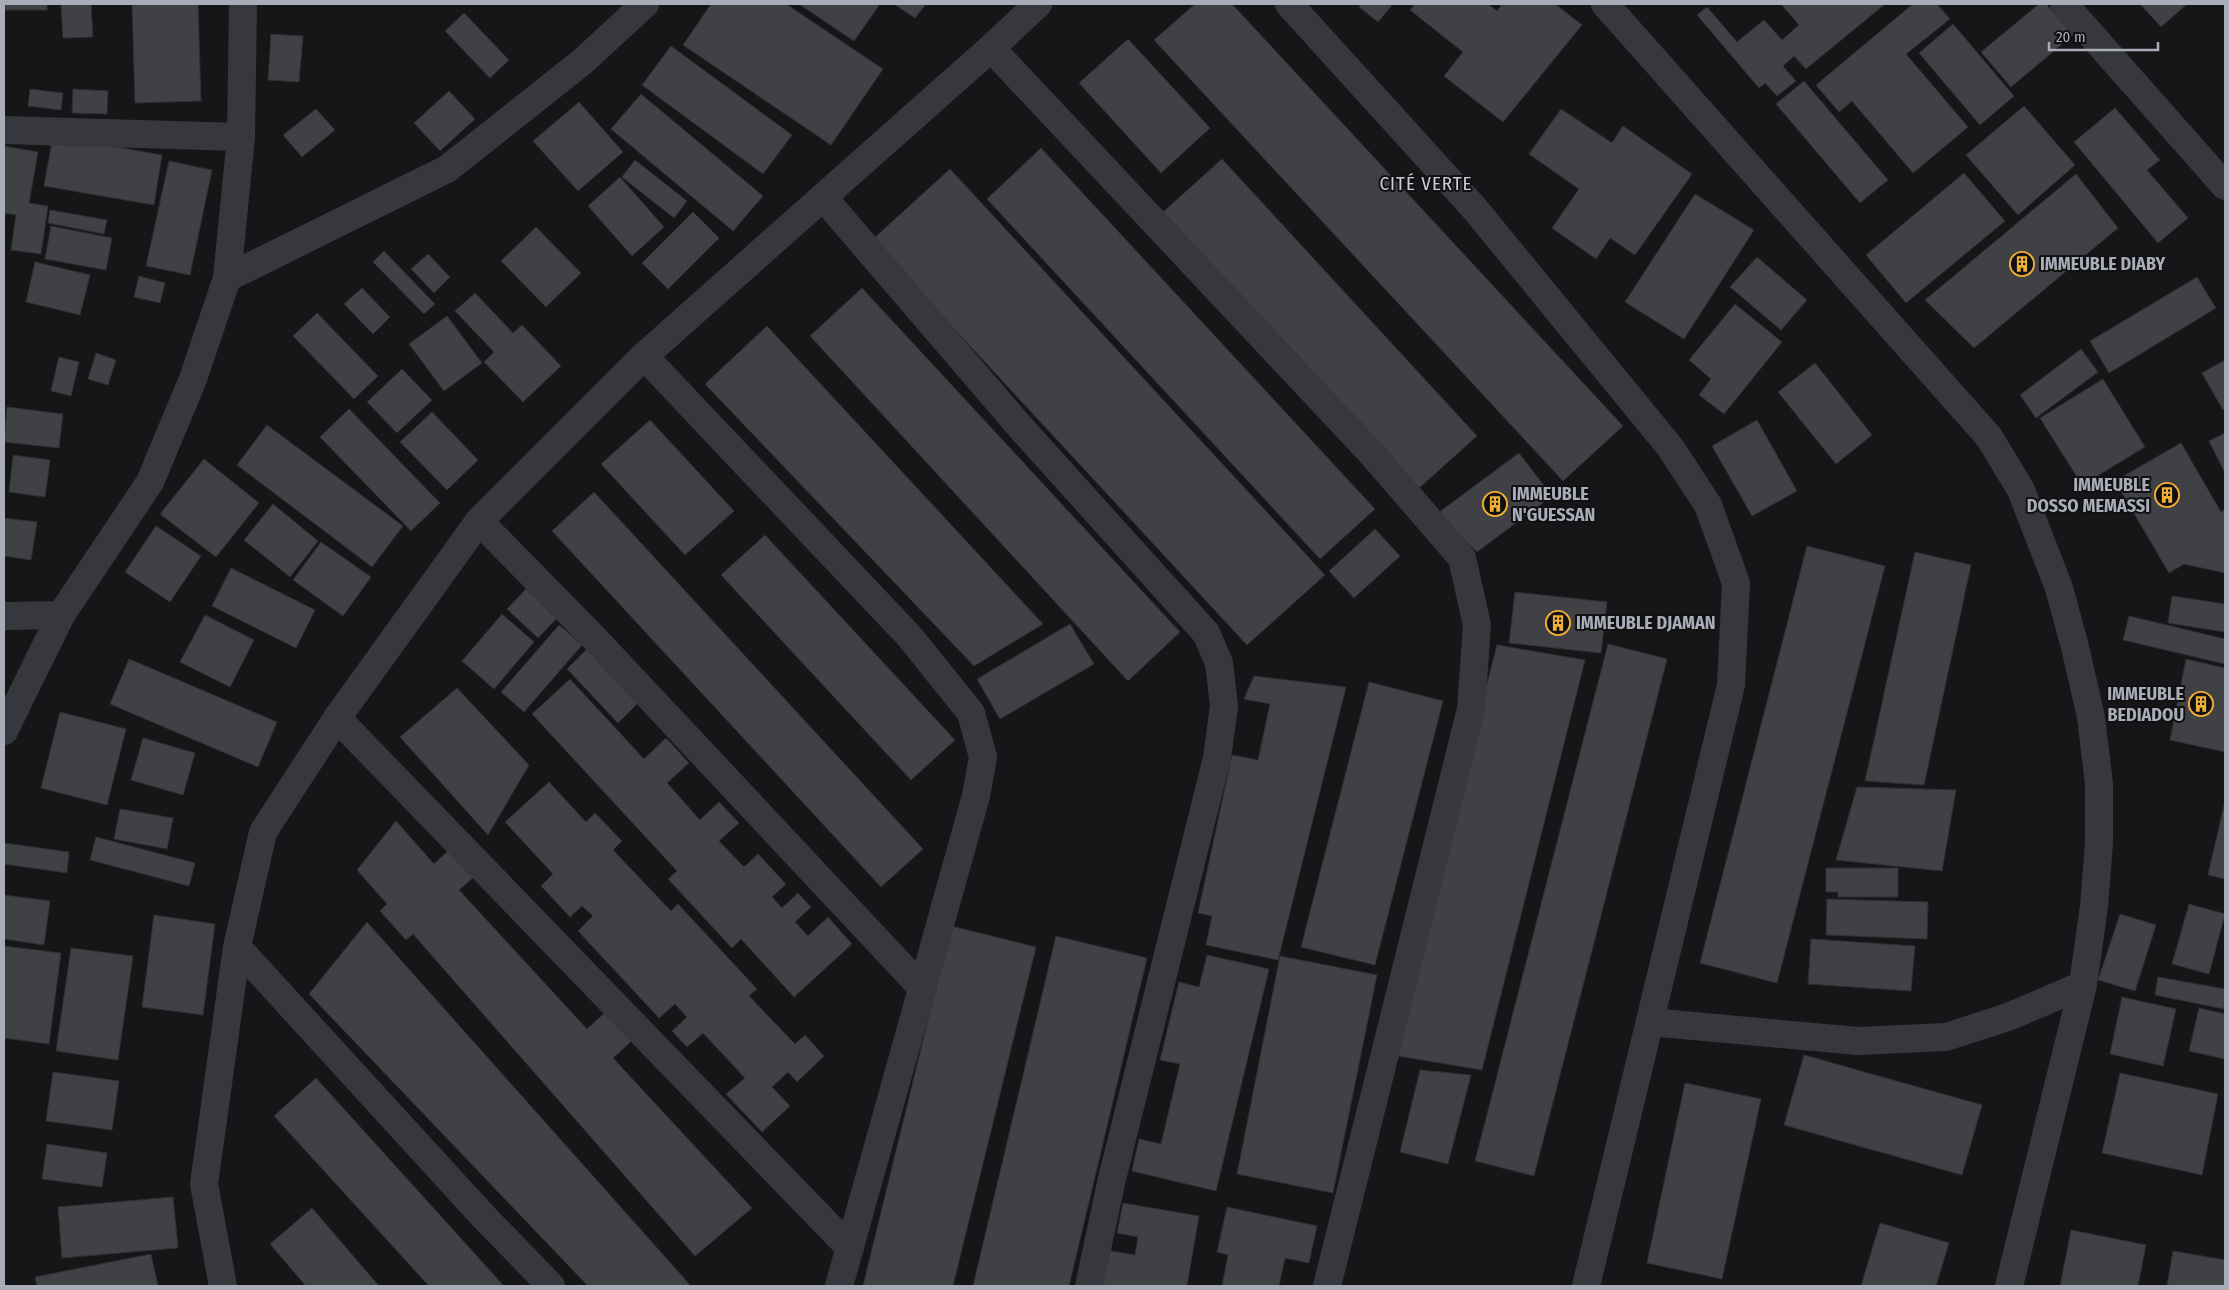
<svg xmlns="http://www.w3.org/2000/svg" width="2229" height="1290" font-family="'Fira Sans Condensed',sans-serif">
  <style>
    .building { fill: #404145; stroke: #303034 }
    .lines { fill: none; stroke-linecap: round; stroke-linejoin: round }
    .street { stroke: #37383d; stroke-width: 28 }
    .labels { text-anchor: middle; stroke-width: 4; stroke-linejoin: round; paint-order: stroke }
    .poi-label { font-size: 18px; font-weight: bold; fill: #a8adb8; stroke: #111113; text-anchor: start }
    .neighbourhood-label { font-size: 19px; letter-spacing: 1px; fill: #c9ccd4; stroke: #111113 }
  </style>
  <rect width="100%" height="100%" fill="#161618"/>
  <path class="building" d="M5 4H47V10H5Z
    M61 4H91L93 37 63 38Z
    M132 4H198L201 101 135 103Z
    M711 4H786L883 69 831 145 683 45Z
    M799 4H880L854 41Z
    M894 4H926L915 18Z
    M1195 4H1232L1623 426 1563 481 1154 40Z
    M1361 4H1393L1378 22 1359 7Z
    M1415 4H1488L1497 11 1502 4H1555L1582 25 1503 122 1444 76 1463 52 1410 10Z
    M1781 4H1885L1806 69 1794 56 1783 66 1796 81 1777 96 1765 83 1759 88 1697 15 1707 7 1737 42 1764 20 1782 40 1799 25Z
    M1913 4H1937L1950 19 1906 54 1968 127 1913 173 1852 101 1839 112 1816 85Z
    M2039 4H2046L2073 35 2011 87 1981 52Z
    M2140 4H2187L2161 27Z
    M464 13 509 60 490 78 445 31Z
    M1953 24 2014 96 1980 125 1919 53Z
    M271 34 303 36 299 82 268 80Z
    M1128 39 1210 128 1161 173 1079 83Z
    M671 46 792 135 763 174 642 85Z
    M1804 81 1888 180 1860 203 1776 104Z
    M30 89 63 93 61 110 28 106Z
    M73 89 108 91 107 114 72 113Z
    M449 91 475 119 440 151 414 123Z
    M641 94 763 196 733 231 611 129Z
    M579 102 623 152 578 191 533 141Z
    M2024 106 2075 165 2018 215 1966 155Z
    M2115 108 2160 160 2147 170 2188 218 2158 243 2074 142Z
    M316 109 335 130 302 157 283 135Z
    M1561 109 1612 143 1623 126 1692 174 1635 255 1610 238 1596 259 1552 228 1579 189 1529 154Z
    M53 136 162 155 154 205 44 186Z
    M4 146 38 152 29 203 48 206 41 254 11 250 16 215 5 213 4 222Z
    M1041 148 1375 509 1320 559 987 199Z
    M1222 159 1477 436 1418 489 1162 213Z
    M635 160 687 201 674 218 622 177Z
    M169 161 212 170 190 275 146 266Z
    M950 169 1325 575 1247 645 872 240Z
    M1964 173 2005 221 1906 303 1866 255Z
    M2076 174 2118 228 1974 348 1925 300Z
    M620 177 664 227 632 256 588 206Z
    M1695 194 1754 230 1684 339 1625 302Z
    M50 210 107 220 104 234 48 223Z
    M693 212 719 238 668 289 642 263Z
    M51 226 112 238 106 270 45 259Z
    M536 227 581 273 546 307 501 261Z
    M384 251 435 304 424 314 373 262Z
    M428 254 450 277 434 293 411 269Z
    M1757 257 1807 300 1781 330 1730 287Z
    M35 262 90 275 80 315 26 302Z
    M139 276 165 283 160 303 134 297Z
    M2197 277 2216 308 2109 373 2090 341Z
    M362 288 390 317 373 334 344 304Z
    M862 288 1180 632 1128 681 810 336Z
    M475 293 513 333 522 325 561 366 523 402 484 362 494 352 455 311Z
    M1735 304 1782 342 1724 414 1699 395 1711 379 1689 360Z
    M317 313 378 376 354 399 293 336Z
    M447 316 482 363 444 391 409 344Z
    M767 326 1043 624 974 666 705 384Z
    M2081 349 2098 372 2036 418 2020 395Z
    M96 353 116 360 108 385 88 379Z
    M59 357 79 362 71 396 51 391Z
    M2225 360V408L2223 410 2202 373Z
    M1815 363 1872 435 1836 464 1778 392Z
    M402 369 432 400 397 433 367 402Z
    M2103 379 2145 447 2082 485 2040 418Z
    M7 407 63 414 59 448 4 442Z
    M349 409 440 503 411 531 320 437Z
    M432 412 478 460 447 490 400 442Z
    M650 420 734 511 685 555 601 464Z
    M1757 420 1797 491 1752 516 1712 446Z
    M267 425 403 526 372 567 237 465Z
    M2225 433V473L2209 441Z
    M2181 443 2221 512 2225 509V573L2184 564 2169 573 2115 481Z
    M1519 453 1552 496 1477 552 1438 513Z
    M13 455 50 460 45 497 9 492Z
    M204 459 259 503 216 557 160 514Z
    M594 492 923 849 881 887 552 531Z
    M273 504 318 541 290 577 244 540Z
    M4 518 37 522 31 560 4 556Z
    M156 526 201 556 170 602 125 572Z
    M1375 529 1400 556 1354 598 1329 571Z
    M765 535 955 740 911 780 721 575Z
    M321 542 371 577 343 616 293 580Z
    M1807 546 1885 566 1777 983 1700 963Z
    M1915 552 1971 565 1924 785 1865 781Z
    M231 568 315 610 296 648 212 606Z
    M526 589 558 617 538 638 507 609Z
    M1515 592 1607 602 1601 653 1509 643Z
    M2172 596 2225 604V632L2168 623Z
    M502 614 534 642 494 689 462 661Z
    M205 615 254 640 230 687 180 662Z
    M2129 616 2225 639V664L2123 640Z
    M1070 624 1094 664 1000 719 977 679Z
    M559 625 582 645 524 712 501 692Z
    M1608 644 1667 659 1534 1176 1475 1161Z
    M1497 645 1585 660 1482 1070 1392 1055Z
    M587 649 638 703 618 723 567 669Z
    M129 659 277 722 258 767 110 704Z
    M2186 659 2225 668V752L2170 740Z
    M1254 676 1346 687 1278 960 1206 945 1212 916 1198 913 1232 755 1258 760 1270 704 1244 699Z
    M570 679 644 759 666 738 689 763 667 783 700 820 719 802 739 823 719 841 744 867 758 854 786 884 772 897 782 908 798 893 811 907 795 922 808 936 828 917 852 944 794 997 741 939 732 948 668 879 677 871 532 714Z
    M1369 682 1443 701 1375 965 1301 947Z
    M457 688 529 765 488 835 400 737Z
    M60 712 126 729 107 805 41 788Z
    M143 738 195 753 183 795 131 780Z
    M549 782 586 822 595 813 622 841 613 850 671 911 678 904 757 989 749 996 795 1044 805 1035 824 1056 797 1082 788 1072 772 1087 790 1106 762 1132 726 1094 745 1078 703 1033 687 1047 672 1031 687 1017 675 1004 659 1018 578 931 593 916 582 906 570 917 541 886 553 874 505 822Z
    M1857 787 1956 790 1942 871 1836 860Z
    M2225 801V879L2208 875Z
    M120 809 173 818 167 849 114 839Z
    M396 821 434 864 450 849 475 876 459 890 587 1029 610 1008 636 1037 613 1058 752 1208 695 1256 413 934 406 940 380 911 387 904 357 870Z
    M96 837 195 863 189 886 90 860Z
    M4 843 69 852 67 873 4 864Z
    M1826 868H1898V897H1838V892H1826Z
    M4 895 50 901 44 945 4 939Z
    M1827 899 1928 902 1927 939 1826 935Z
    M2189 904 2225 914 2209 974 2172 964Z
    M2120 914 2156 925 2135 991 2098 980Z
    M154 915 215 924 203 1015 142 1007Z
    M367 922 691 1286H588L309 994Z
    M951 926 1036 947 953 1286H863Z
    M1056 936 1147 958 1069 1286H973Z
    M1811 939 1915 946 1911 991 1808 984Z
    M4 946 61 953 49 1044 4 1038Z
    M71 948 133 956 118 1060 56 1051Z
    M1207 955 1269 969 1216 1191 1132 1171 1139 1139 1161 1144 1180 1064 1160 1060 1179 982 1199 987Z
    M1280 956 1377 975 1333 1193 1237 1174Z
    M2158 977 2225 989 2224 1009 2155 995Z
    M2122 997 2176 1009 2163 1066 2110 1054Z
    M2199 1008 2225 1014V1059L2189 1051Z
    M1804 1055 1982 1105 1962 1175 1784 1125Z
    M1420 1070 1471 1075 1448 1164 1400 1152Z
    M53 1072 119 1081 112 1130 46 1121Z
    M2120 1073 2218 1094 2202 1175 2102 1153Z
    M316 1078 504 1286H429L274 1116Z
    M1685 1083 1761 1099 1722 1279 1647 1263Z
    M47 1144 107 1153 102 1187 42 1179Z
    M173 1197 178 1248 62 1258 58 1207Z
    M1123 1203 1199 1216 1187 1286H1099L1106 1250 1135 1255 1138 1237 1117 1233Z
    M1227 1207 1317 1226 1309 1263 1285 1258 1279 1286H1222L1228 1255 1217 1252Z
    M312 1208 379 1286H306L270 1244Z
    M1880 1223 1949 1243 1936 1286H1861Z
    M2071 1230 2146 1245 2138 1286H2060Z
    M2173 1251 2225 1260V1286H2167Z
    M151 1254 158 1286H37L35 1277Z"/>
  <g class="lines">
    <path class="street" d="M1289 4 1475 209 1670 447 1708 505 1736 583 1731 685 1586 1286
      M1605 4 1989 437 2021 490 2059 588 2075 647 2091 717 2099 784V843L2094 906 2083 985 2009 1286
      M2064 4 2225 186
      M991 48 1373 455 1462 558 1477 625 1471 709 1327 1286
      M4 130 241 137
      M823 197 1021 428 1206 633 1219 663 1224 706 1217 758 1111 1183 1089 1286
      M227 278 447 169 582 62 645 4
      M644 356 910 637 971 713 983 757 976 796 839 1286
      M479 521 595 639 923 989
      M4 616 61 615
      M337 718 850 1248
      M4 731 61 615 150 482 193 379 227 278 241 137 243 4
      M237 947 484 1217 551 1286
      M1650 1022 1858 1041 1946 1037 2008 1017 2083 985
      M223 1286 204 1184 237 947 263 832 337 718 479 521 644 356 991 48 1038 4"/>
  </g>
  <defs>
    <symbol id="building-ring" viewBox="-11 -11 22 22"><circle r="9.5" fill="#111113" stroke="#f2b134" stroke-width="1.5"/><path d="M-4-6H4V6H1V3H-1V6H-4ZM-2.5-4.3h1.7v1.8h-1.7ZM.8-4.3h1.7v1.8H.8ZM-2.5-1h1.7V.8h-1.7ZM.8-1h1.7V.8H.8Z" fill="#f2b134"/></symbol>
  </defs>
  <g fill-rule="evenodd">
    <use href="#building-ring" x="2008" y="250" width="28" height="28"/>
    <use href="#building-ring" x="2153" y="481" width="28" height="28"/>
    <use href="#building-ring" x="1481" y="490" width="28" height="28"/>
    <use href="#building-ring" x="1544" y="609" width="28" height="28"/>
    <use href="#building-ring" x="2187" y="690" width="28" height="28"/>
  </g>
  <g class="labels">
    <g class="poi-label">
      <text x="2040" y="270">IMMEUBLE DIABY</text>
      <text x="2150" y="491" text-anchor="end">IMMEUBLE<tspan x="2150" dy="21">DOSSO MEMASSI</tspan></text>
      <text x="1512" y="500">IMMEUBLE<tspan x="1512" dy="21">N'GUESSAN</tspan></text>
      <text x="1576" y="629">IMMEUBLE DJAMAN</text>
      <text x="2184" y="700" text-anchor="end">IMMEUBLE<tspan x="2184" dy="21">BEDIADOU</tspan></text>
    </g>
    <g class="neighbourhood-label">
      <text x="1426" y="190">CITÉ VERTE</text>
    </g>
  </g>
  <rect width="2229" height="1290" fill="none" stroke="#a8adb8" stroke-width="10"/>
  <path d="M2049 42v8h109v-8" fill="none" stroke="#a8adb8" stroke-width="2.5"/>
  <text x="2056" y="42" font-size="15" fill="#a8adb8" stroke="#111113" stroke-width="4" paint-order="stroke">20 m</text>
</svg>
